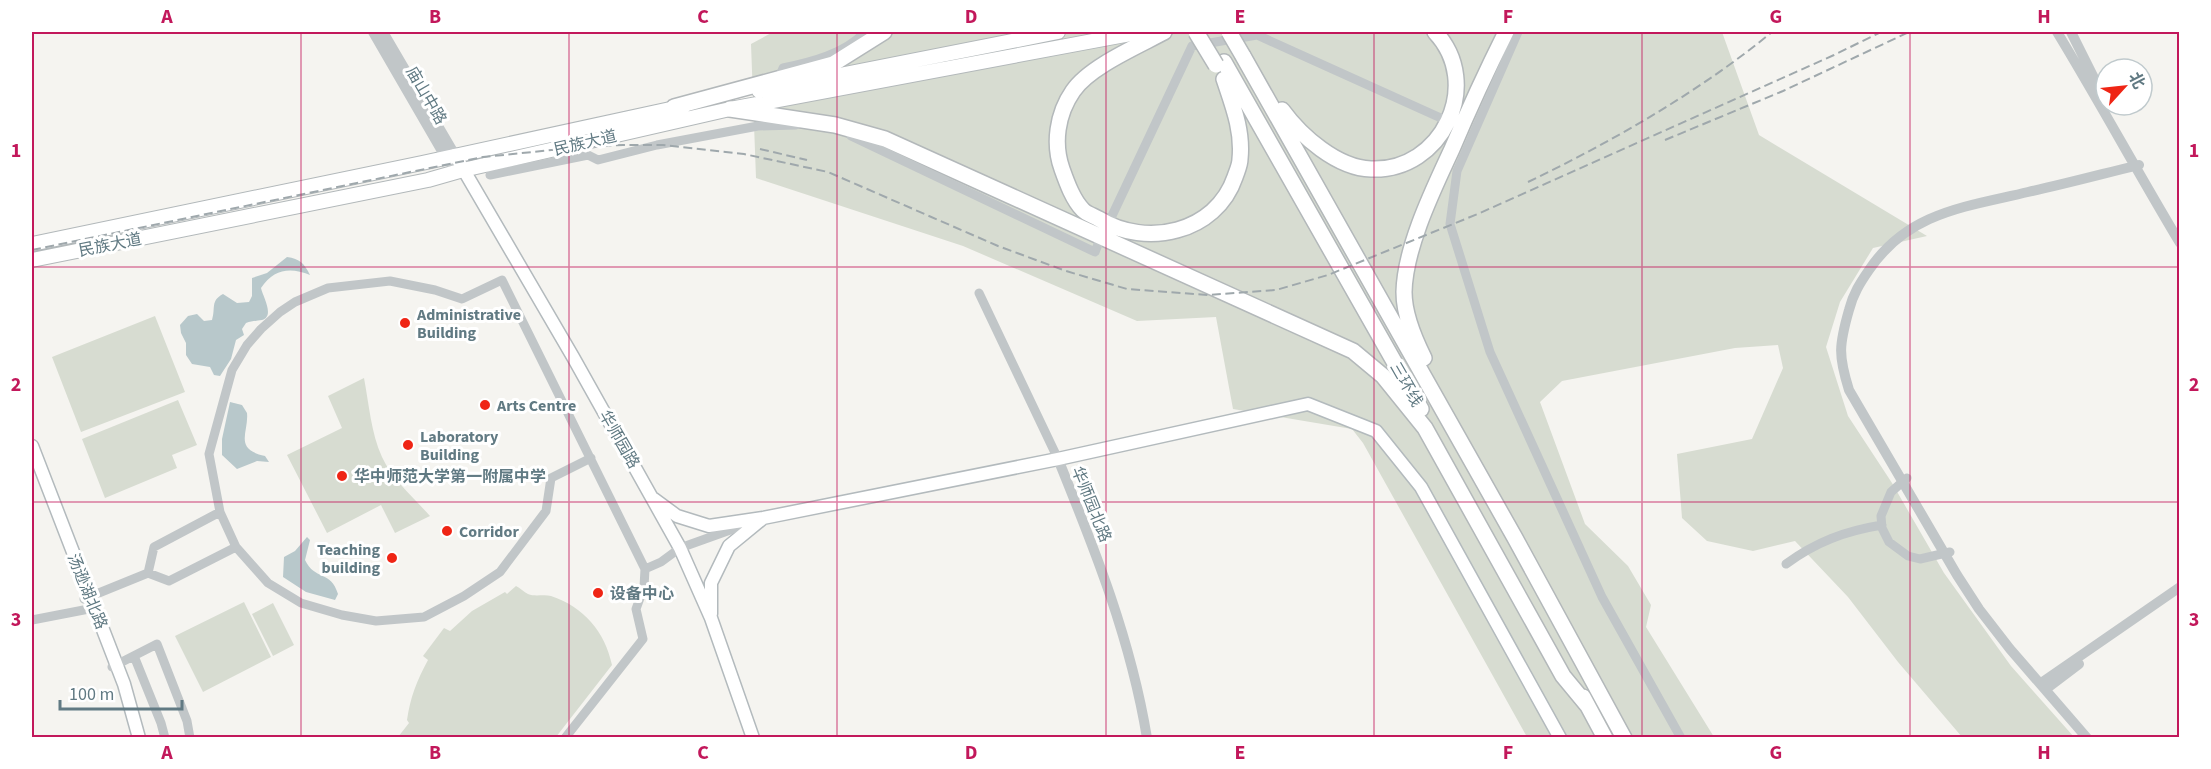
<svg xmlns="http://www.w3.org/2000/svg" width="2211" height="769" font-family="'Source Sans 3','Noto Sans SC',sans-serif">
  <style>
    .green { fill: #d7dcd1 }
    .water { fill: #b8c8cb }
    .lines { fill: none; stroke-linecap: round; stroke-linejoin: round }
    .secondary-casing { stroke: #b3babd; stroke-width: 15 }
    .primary-casing { stroke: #b2b8ba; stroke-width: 16 }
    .trunk-casing { stroke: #b3b8ba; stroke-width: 18 }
    .minor { stroke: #c1c6c8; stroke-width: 9 }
    .tertiary { stroke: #c1c6c8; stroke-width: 10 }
    .secondary { stroke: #fff; stroke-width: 12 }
    .primary { stroke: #fff; stroke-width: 14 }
    .trunk { stroke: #fff; stroke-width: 15 }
    .rail { stroke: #9fa8ac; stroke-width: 2; stroke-dasharray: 9 4.5; stroke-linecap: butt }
    .trunk-bridge-casing { stroke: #b3b8ba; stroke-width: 18; stroke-linecap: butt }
    .trunk-bridge { stroke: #fff; stroke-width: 15 }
    .grid { fill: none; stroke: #c2185b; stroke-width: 1.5; stroke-opacity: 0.55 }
    .poi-dot { fill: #ef2515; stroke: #fff; stroke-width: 2 }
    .labels { text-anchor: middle; stroke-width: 6; stroke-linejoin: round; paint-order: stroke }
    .street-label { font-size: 16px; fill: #617a83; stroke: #fff }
    .poi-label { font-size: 16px; font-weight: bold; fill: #617a83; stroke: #fff; text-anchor: start }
    .neatline { fill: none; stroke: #c2185b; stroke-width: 2 }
    .grid-label { font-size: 20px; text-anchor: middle; font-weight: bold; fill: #c2185b }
  </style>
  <rect width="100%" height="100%" fill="#f5f4f0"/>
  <path class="green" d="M773 32H1722L1759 135 1927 236 1873 248 1840 302 1826 347 1848 416 1892 483 1944 573 2011 666 2074 737H1962L1898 662 1848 597 1795 541 1753 551 1707 541 1682 518 1677 454 1752 439 1783 368 1778 345 1735 348 1562 381 1540 402 1585 524 1628 566 1651 605 1646 627 1714 737H1527L1363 443 1352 429 1233 409 1216 317 1137 321 963 246 756 178 751 44Z
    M155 316 185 392 81 432 52 357Z
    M364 378C369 404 371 433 382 457 392 479 414 498 430 516L395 533 381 505 327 533 287 455 342 428 328 396Z
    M178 400 197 445 172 455 177 468 105 498 82 439Z
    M516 586C520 588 524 592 528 594 535 597 544 594 551 596 584 607 605 632 612 665L556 737H398L409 723 407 720C410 698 417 680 428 660L423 656 444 628 450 631 472 611 505 592 507 594Z
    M244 602 271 657 203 692 175 636Z
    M273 603 294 645 273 656 252 614Z"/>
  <path class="water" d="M287 257C300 259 304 263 310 275 290 267 274 269 261 288 263 297 275 316 262 320 256 321 252 321 246 323L242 329 244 335 236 340 231 359 220 376 214 375 210 367 192 364 186 355V343L181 333 180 325 188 316 197 314 204 321 212 320C216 308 210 301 223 294L237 303 249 302 252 296V278L267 273Z
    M230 402 242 405 247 413C249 432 233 449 265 456L269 462 257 461 237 469 222 455V439Z
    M307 537 310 540 305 560C315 581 331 570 338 594L335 600 306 592 283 577 284 557 295 551Z"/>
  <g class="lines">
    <defs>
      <path id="secondary" d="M455 155 573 357 680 548 711 618 753 738
        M32 446 124 684 139 738
        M654 499 677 516 709 526 763 518 1058 459 1308 404 1376 431 1421 487 1560 738
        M711 614V583L729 546 762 519"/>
      <path id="primary" d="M759 91 1058 32
        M32 244 422 163 684 106
        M32 260 428 180 463 170 730 109 1141 32"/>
      <path id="trunk" d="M1164 32C1138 46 1089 67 1073 91 1057 114 1053 144 1062 169 1067 183 1073 200 1083 210 1087 214 1094 216 1099 219 1146 248 1216 233 1235 177 1237 171 1240 165 1240 159 1243 131 1233 106 1224 79
        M1243 56 1515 538 1624 738
        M1224 62 1421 409
        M674 107 833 64 884 32
        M730 109 835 125 885 139 1353 351 1383 376 1425 428 1563 676 1587 705
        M1282 110C1301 136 1337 168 1371 169 1442 172 1484 84 1435 32
        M1424 358C1414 338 1404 315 1404 292 1405 247 1433 190 1452 149 1469 109 1487 70 1506 32
        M1583 697 1605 738"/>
    </defs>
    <use href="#secondary" class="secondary-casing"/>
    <use href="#primary" class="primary-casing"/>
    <use href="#trunk" class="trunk-casing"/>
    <path class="minor" d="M1518 32 1457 171 1450 224 1490 352 1602 597 1681 738
      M779 79 783 68C812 62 844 54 865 32
      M851 136 1095 252 1099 242
      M490 175 588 155 598 160 657 145 758 126 796 125
      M1110 220 1192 46 1257 35 1443 119
      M979 293 1058 459
      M1907 478 1891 492 1881 516 1882 528 1889 542 1908 556 1920 559 1950 552
      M220 512 154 547 148 573 169 581 236 547
      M1786 564C1816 542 1845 531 1882 525
      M645 569 661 562 680 548 747 524
      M84 599 148 573
      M32 620 94 608
      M134 656 161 723 165 738
      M112 667 157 644 187 721 190 738
      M565 738 643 639 636 609 644 587 645 569 502 280 462 299 435 290 390 281 328 288 295 302 280 312 261 329 247 345 232 370 209 454 220 512 236 547 268 583 301 603 342 615 376 621 424 617 464 596 500 572 546 511 551 478 591 458"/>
    <path class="tertiary" d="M373 32 446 158 459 171
      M383 32 455 155
      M2057 32C2099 101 2138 173 2180 243
      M2071 32 2102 94
      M1058 459C1095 550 1131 640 1147 738
      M2041 683 2180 587
      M2046 689 2079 664
      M2087 738 2010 649 1979 609 1957 575 1849 390C1838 355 1839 345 1849 310 1853 294 1860 283 1869 270 1908 212 1965 207 2028 192 2065 184 2102 174 2139 165"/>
    <use href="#secondary" class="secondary"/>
    <use href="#primary" class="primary"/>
    <use href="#trunk" class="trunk"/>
    <path class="rail" d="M1665 140 1783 91 1909 32
      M760 149 807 160
      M1528 182C1613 141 1699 92 1772 32
      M32 250 483 157 582 147 623 145H663L744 154 828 172 998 246 1066 271 1127 289 1208 295 1276 290 1328 275 1480 213 1834 55 1881 32"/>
    <defs>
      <path id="trunk-bridge" d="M1196 32 1216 65
        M1229 32 1243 56"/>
    </defs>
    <use href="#trunk-bridge" class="trunk-bridge-casing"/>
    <use href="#trunk-bridge" class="trunk-bridge"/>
  </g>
  <path class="grid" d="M301 32V738M569 32V738M837 32V738M1106 32V738M1374 32V738M1642 32V738M1910 32V738M32 267H2180M32 502H2180"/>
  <g class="poi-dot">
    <circle cx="405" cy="323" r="6"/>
    <circle cx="485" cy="405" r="6"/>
    <circle cx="408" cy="445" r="6"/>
    <circle cx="342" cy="476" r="6"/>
    <circle cx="447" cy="531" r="6"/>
    <circle cx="392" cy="558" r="6"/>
    <circle cx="598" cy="593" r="6"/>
  </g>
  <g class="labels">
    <g class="street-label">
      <text transform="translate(427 95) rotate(60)" y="6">庙山中路</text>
      <text transform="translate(585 142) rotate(-13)" y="6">民族大道</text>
      <text transform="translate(110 244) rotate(-11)" y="6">民族大道</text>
      <text transform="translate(1407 384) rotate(60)" y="6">三环线</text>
      <text transform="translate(620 439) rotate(60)" y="6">华师园路</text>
      <text transform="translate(1092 504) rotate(68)" y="6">华师园北路</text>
      <text transform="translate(88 591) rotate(68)" y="6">汤逊湖北路</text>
    </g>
    <g class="poi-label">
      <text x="417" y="320">Administrative<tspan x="417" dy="18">Building</tspan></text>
      <text x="497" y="411">Arts Centre</text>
      <text x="420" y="442">Laboratory<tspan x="420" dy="18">Building</tspan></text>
      <text x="354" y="482">华中师范大学第一附属中学</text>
      <text x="459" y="537">Corridor</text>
      <text x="380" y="555" text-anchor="end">Teaching<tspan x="380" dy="18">building</tspan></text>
      <text x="610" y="599">设备中心</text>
    </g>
  </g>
  <rect width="2211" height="769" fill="none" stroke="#ffffff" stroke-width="66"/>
  <g transform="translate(2124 87) rotate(63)"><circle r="28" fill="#ffffff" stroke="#c0cacd" stroke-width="1.5"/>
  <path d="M0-4.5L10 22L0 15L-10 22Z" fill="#ef2515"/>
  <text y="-9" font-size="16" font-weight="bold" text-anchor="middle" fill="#617a83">北</text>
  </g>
  <path d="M60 700v9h122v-9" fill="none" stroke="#617a83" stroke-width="3"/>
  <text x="69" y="700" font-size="18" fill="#617a83" stroke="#ffffff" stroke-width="4.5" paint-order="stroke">100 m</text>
  <rect x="33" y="33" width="2145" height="703" class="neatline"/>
  <g class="grid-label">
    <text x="167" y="23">A</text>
    <text x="435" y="23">B</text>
    <text x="703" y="23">C</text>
    <text x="971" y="23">D</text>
    <text x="1240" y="23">E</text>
    <text x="1508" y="23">F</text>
    <text x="1776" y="23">G</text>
    <text x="2044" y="23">H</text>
    <text x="16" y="157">1</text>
    <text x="2194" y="157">1</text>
    <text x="16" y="391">2</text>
    <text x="2194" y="391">2</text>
    <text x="16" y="626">3</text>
    <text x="2194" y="626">3</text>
    <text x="167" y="759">A</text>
    <text x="435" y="759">B</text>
    <text x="703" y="759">C</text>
    <text x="971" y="759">D</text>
    <text x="1240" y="759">E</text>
    <text x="1508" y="759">F</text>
    <text x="1776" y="759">G</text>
    <text x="2044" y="759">H</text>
  </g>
</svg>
